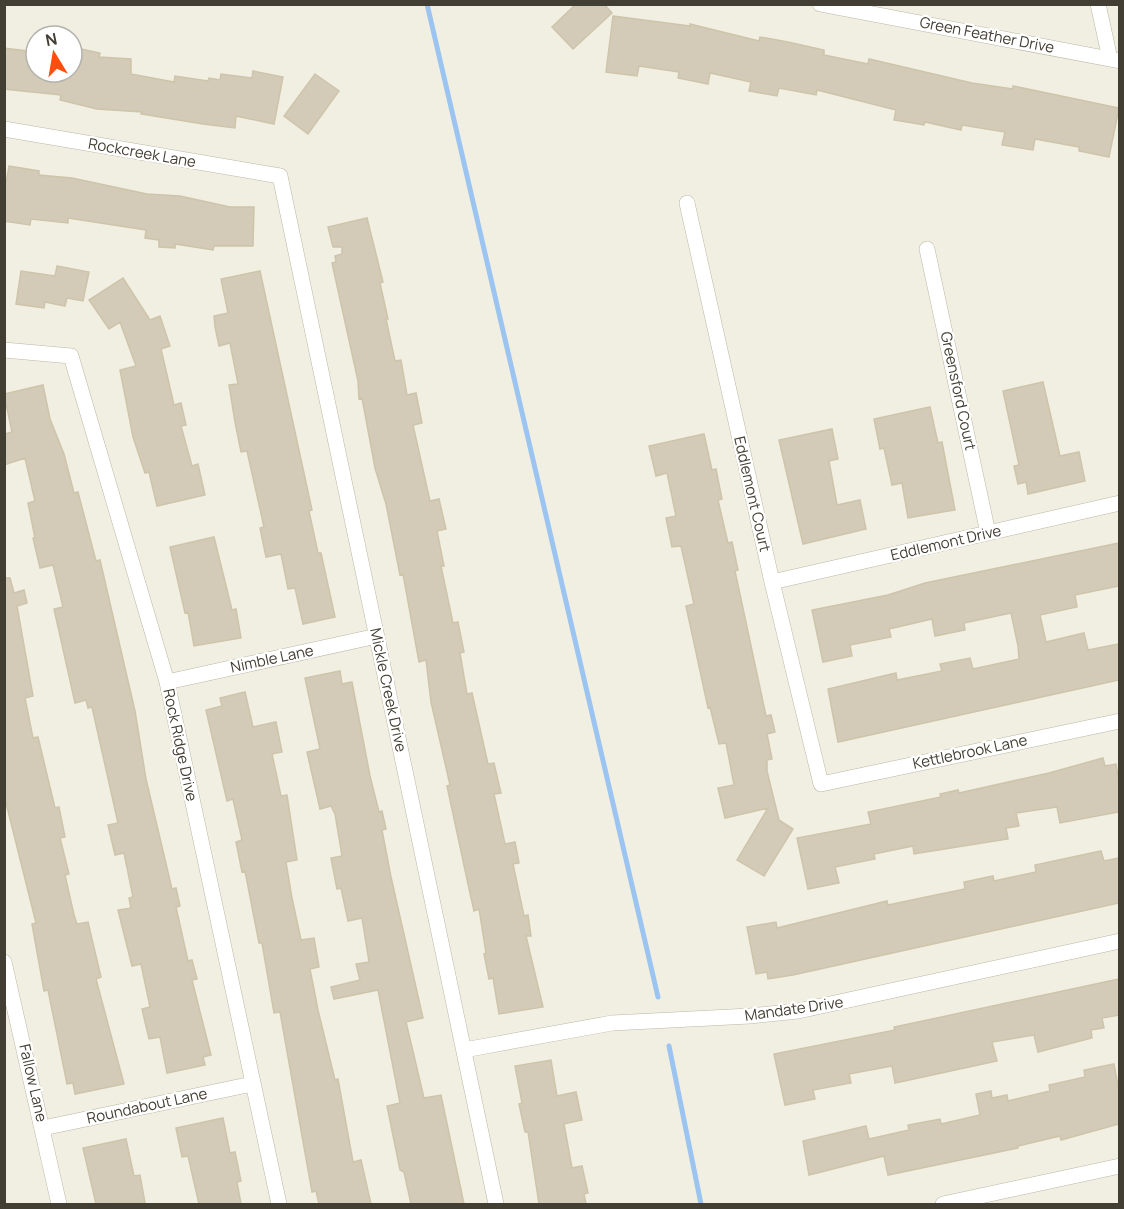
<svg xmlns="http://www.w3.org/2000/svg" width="1124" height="1209" font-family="Manrope,sans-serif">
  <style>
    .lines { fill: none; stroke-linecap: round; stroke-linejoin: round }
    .stream { stroke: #9bc4f1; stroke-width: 5 }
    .building { fill: #d3cbb7; stroke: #cec4aa; stroke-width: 1.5 }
    .minor-casing { stroke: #bdb7a5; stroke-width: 16 }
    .minor { stroke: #fff; stroke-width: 15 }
    .labels { text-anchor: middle; stroke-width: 4.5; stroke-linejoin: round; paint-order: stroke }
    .street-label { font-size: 15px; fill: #433e33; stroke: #fff }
  </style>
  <rect width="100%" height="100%" fill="#f1efe2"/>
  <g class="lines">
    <path class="stream" d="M427 4 658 997
      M669 1046 701 1204"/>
  </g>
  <path class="building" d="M576 4H604L612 13 573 49 552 27Z
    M613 16 690 26V24L759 41 760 37 788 42 824 50V55L868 64 869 59 972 83 1013 89V86L1119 108 1109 157 1079 151V147L1035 139 1033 150 1002 145 1005 132 962 125 961 130 925 122 924 125 894 120 896 110 817 90 816 95 779 88 777 96 749 91 751 82 710 73 708 84 678 78 679 72 639 66 637 76 606 72Z
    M72 47 100 53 99 57 131 59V74L174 82 175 76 208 81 209 78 220 80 221 74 252 78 253 71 283 77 274 124 236 116 235 128 203 124 141 114 142 112 97 109 60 100 61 95 4 89V48L28 51V54L36 56V72H72Z
    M315 74 339 91 308 134 284 116Z
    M9 166 39 171V175L72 178 147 194 180 196 230 207H254L253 246H214L213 250 175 244V248L159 247V240L145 238 146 230 68 218V223L31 219 30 225 4 221V194Z
    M367 218 383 282 380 283 388 319H386L395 361 401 360 407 395 416 393 422 423 413 425 430 501 439 499 446 529 437 531 444 566H441L453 623 458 622 464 652 460 653 467 694 472 693 488 764 494 763 501 793 494 794 505 844 515 842 519 863 513 864 524 916 528 915 531 936H526L543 1007 499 1014 493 978 489 979 484 954 486 953 479 909 474 911 468 884 447 786 450 785 431 702 426 660 419 662 403 574 400 575 386 504 375 468 362 398 359 399 358 381 332 263 336 262 335 256 342 254V247H333L328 227Z
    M57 266 89 272 83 301 67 298 65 306 45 302 44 308 16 304 21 271 55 276Z
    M260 271 312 510 309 511 318 553H321L335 617 303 624 295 588 288 589 281 554 266 557 260 528 264 527 247 451 241 452 235 422 229 385 238 384 230 343 219 346 215 327 214 316 228 313 221 279Z
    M123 278 150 320 160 316 170 346 161 349 174 405 181 403 186 425 181 426 192 466 198 464 205 495 157 506 149 472 145 473 133 437 120 370 136 366 120 322 109 329 89 300Z
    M1043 382 1060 456 1079 452 1085 481 1028 494 1026 482 1018 484 1014 466 1019 465 1003 391Z
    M43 385 50 419 64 454 74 493 78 492 96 561 100 560 135 711 146 779 172 889 176 888 180 906 176 907 188 961 192 960 197 979 192 980 211 1055 203 1057 205 1065 167 1073 160 1037 149 1039 142 1009 150 1007 141 964 132 966 118 910 131 908 129 898 133 897 124 853 115 855 108 825 118 823 92 707 88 708 86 700 75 703 54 609 63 607 53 565 40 568 33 538H35L28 503 35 501 25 458 4 465V434L12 432 4 394Z
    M930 407 938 443 942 442 955 510 908 518 902 483 892 485 884 448 880 449 874 419Z
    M832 429 838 459 829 461 837 505 860 500 866 529 803 544 779 440Z
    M704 434 712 470 716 469 722 499 718 500 728 543 732 542 738 570 735 571 766 716 771 715 775 732 767 734 772 759 767 760V771L779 820 793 829 764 876 737 860 768 808 725 818 718 788 734 785 726 743 719 744 710 707 708 708 686 606 694 604 681 546 672 547 666 518 676 516 667 473 656 476 649 446Z
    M214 537 232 610 236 609 241 638 194 646 188 612 185 613 170 547Z
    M1119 543V586L1075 595 1077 607 1040 615 1046 642 1084 633 1088 650 1119 644V680L838 742 828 689 896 673 897 680 942 671 940 664 970 658 973 669 1019 659 1018 646 1011 613 964 623 965 630 935 636 932 619 889 629 891 637 850 645 852 656 823 662 812 610 888 595 925 583Z
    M4 578H10L14 593 24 590 27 603 17 606 33 696 25 698 33 738 38 737 55 808 59 807 65 837 60 838 69 874 65 875 74 915 77 924 88 922 101 977 96 979 124 1084 75 1094 73 1083 67 1084 48 990 44 991 32 924 36 923 4 795Z
    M340 671 342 684 352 682 370 776 379 812 382 811 386 829 382 830 391 877 423 1018 406 1022 424 1098 441 1095 464 1204H411L404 1172 400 1170 387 1106 400 1103 378 990 334 999 331 987 360 980 356 964 369 962 362 918 348 921 341 888 337 889 331 858 342 856 335 814 331 806 320 809 307 752 320 749 305 678Z
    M245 692 253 727 276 722 282 752 272 754 281 796 287 795 297 860 286 862 292 898 301 940 314 938 319 967 310 969 318 1010 335 1080 338 1079 353 1162 361 1160 371 1204H319L316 1191 312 1192 280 1012 274 1013 262 943H259L245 871 242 872 236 842 242 840 233 799 227 801 206 710 222 706 220 698Z
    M1103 758 1105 766 1116 764 1119 781V812L1060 823 1057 807 1016 813 1019 826 1006 828 1008 839 914 854 913 846 874 854 875 859 835 867 839 883 808 889 797 838 871 824 868 812 941 797 940 794 958 790 959 793 1049 773Z
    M1101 851 1104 861 1119 858V903L793 975 768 979 767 972 756 974 747 927 776 922 777 928 887 901 888 905 926 897 965 889 964 882 993 876 994 881 1036 872 1035 865Z
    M1119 979V1015L1102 1018 1104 1028 1091 1030 1092 1038 1038 1052 1034 1035 992 1042 997 1061 895 1083 892 1066 849 1074 851 1083 813 1090 815 1099 785 1105 774 1054 895 1030 894 1027 918 1022Z
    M551 1060 557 1096 576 1092 582 1120 564 1124 572 1168 582 1166 588 1193 584 1194 586 1204H539L528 1132H525L519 1104 522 1103 515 1066Z
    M1114 1064 1119 1092V1124L1061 1140 1060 1136 1018 1146V1148L888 1175 884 1156 809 1175 803 1141 866 1126 869 1139 909 1130 908 1125 940 1119 941 1124 980 1115 976 1094 991 1091 992 1098 1007 1095 1008 1101 1050 1091 1049 1085 1085 1077 1084 1070Z
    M223 1118 230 1153 235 1152 241 1181 237 1182 241 1204H199L188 1156 182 1157 176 1128Z
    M126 1139 134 1176 140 1175 145 1203 96 1204 83 1148Z"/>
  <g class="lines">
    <defs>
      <path id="minor" d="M820 4 1120 61
        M1098 4 1110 59
        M4 129 280 176 496 1204
        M687 203 772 582 821 784 1120 721
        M927 249 988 533
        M4 350 71 356 167 682 279 1204
        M772 582 1120 503
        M167 682 377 636
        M4 962 59 1204
        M464 1050 612 1023 750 1016 798 1011 1120 941
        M43 1128 252 1084
        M943 1204 1120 1166"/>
    </defs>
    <use href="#minor" class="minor-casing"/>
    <use href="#minor" class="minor"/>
  </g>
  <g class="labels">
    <g class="street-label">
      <text transform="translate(987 35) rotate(11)" y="5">Green Feather Drive</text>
      <text transform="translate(142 153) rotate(10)" y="5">Rockcreek Lane</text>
      <text transform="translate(958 391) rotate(78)" y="5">Greensford Court</text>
      <text transform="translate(752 494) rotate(77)" y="5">Eddlemont Court</text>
      <text transform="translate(946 543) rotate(-13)" y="5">Eddlemont Drive</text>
      <text transform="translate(272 659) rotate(-12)" y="5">Nimble Lane</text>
      <text transform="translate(388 690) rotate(78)" y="5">Mickle Creek Drive</text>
      <text transform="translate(180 745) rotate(78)" y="5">Rock Ridge Drive</text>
      <text transform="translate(970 752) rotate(-12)" y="5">Kettlebrook Lane</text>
      <text transform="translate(794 1009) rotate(-8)" y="5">Mandate Drive</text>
      <text transform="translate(33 1083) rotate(77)" y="5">Fallow Lane</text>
      <text transform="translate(147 1106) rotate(-12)" y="5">Roundabout Lane</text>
    </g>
  </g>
  <rect width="1124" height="1209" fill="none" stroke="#433e33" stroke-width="12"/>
  <g transform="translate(54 54) rotate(349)"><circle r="28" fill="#ffffff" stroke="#b4b2ad" stroke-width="1.5"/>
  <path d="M0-4.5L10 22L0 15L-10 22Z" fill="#ff4d0c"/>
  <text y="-9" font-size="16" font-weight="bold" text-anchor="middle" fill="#433e33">N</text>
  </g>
</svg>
